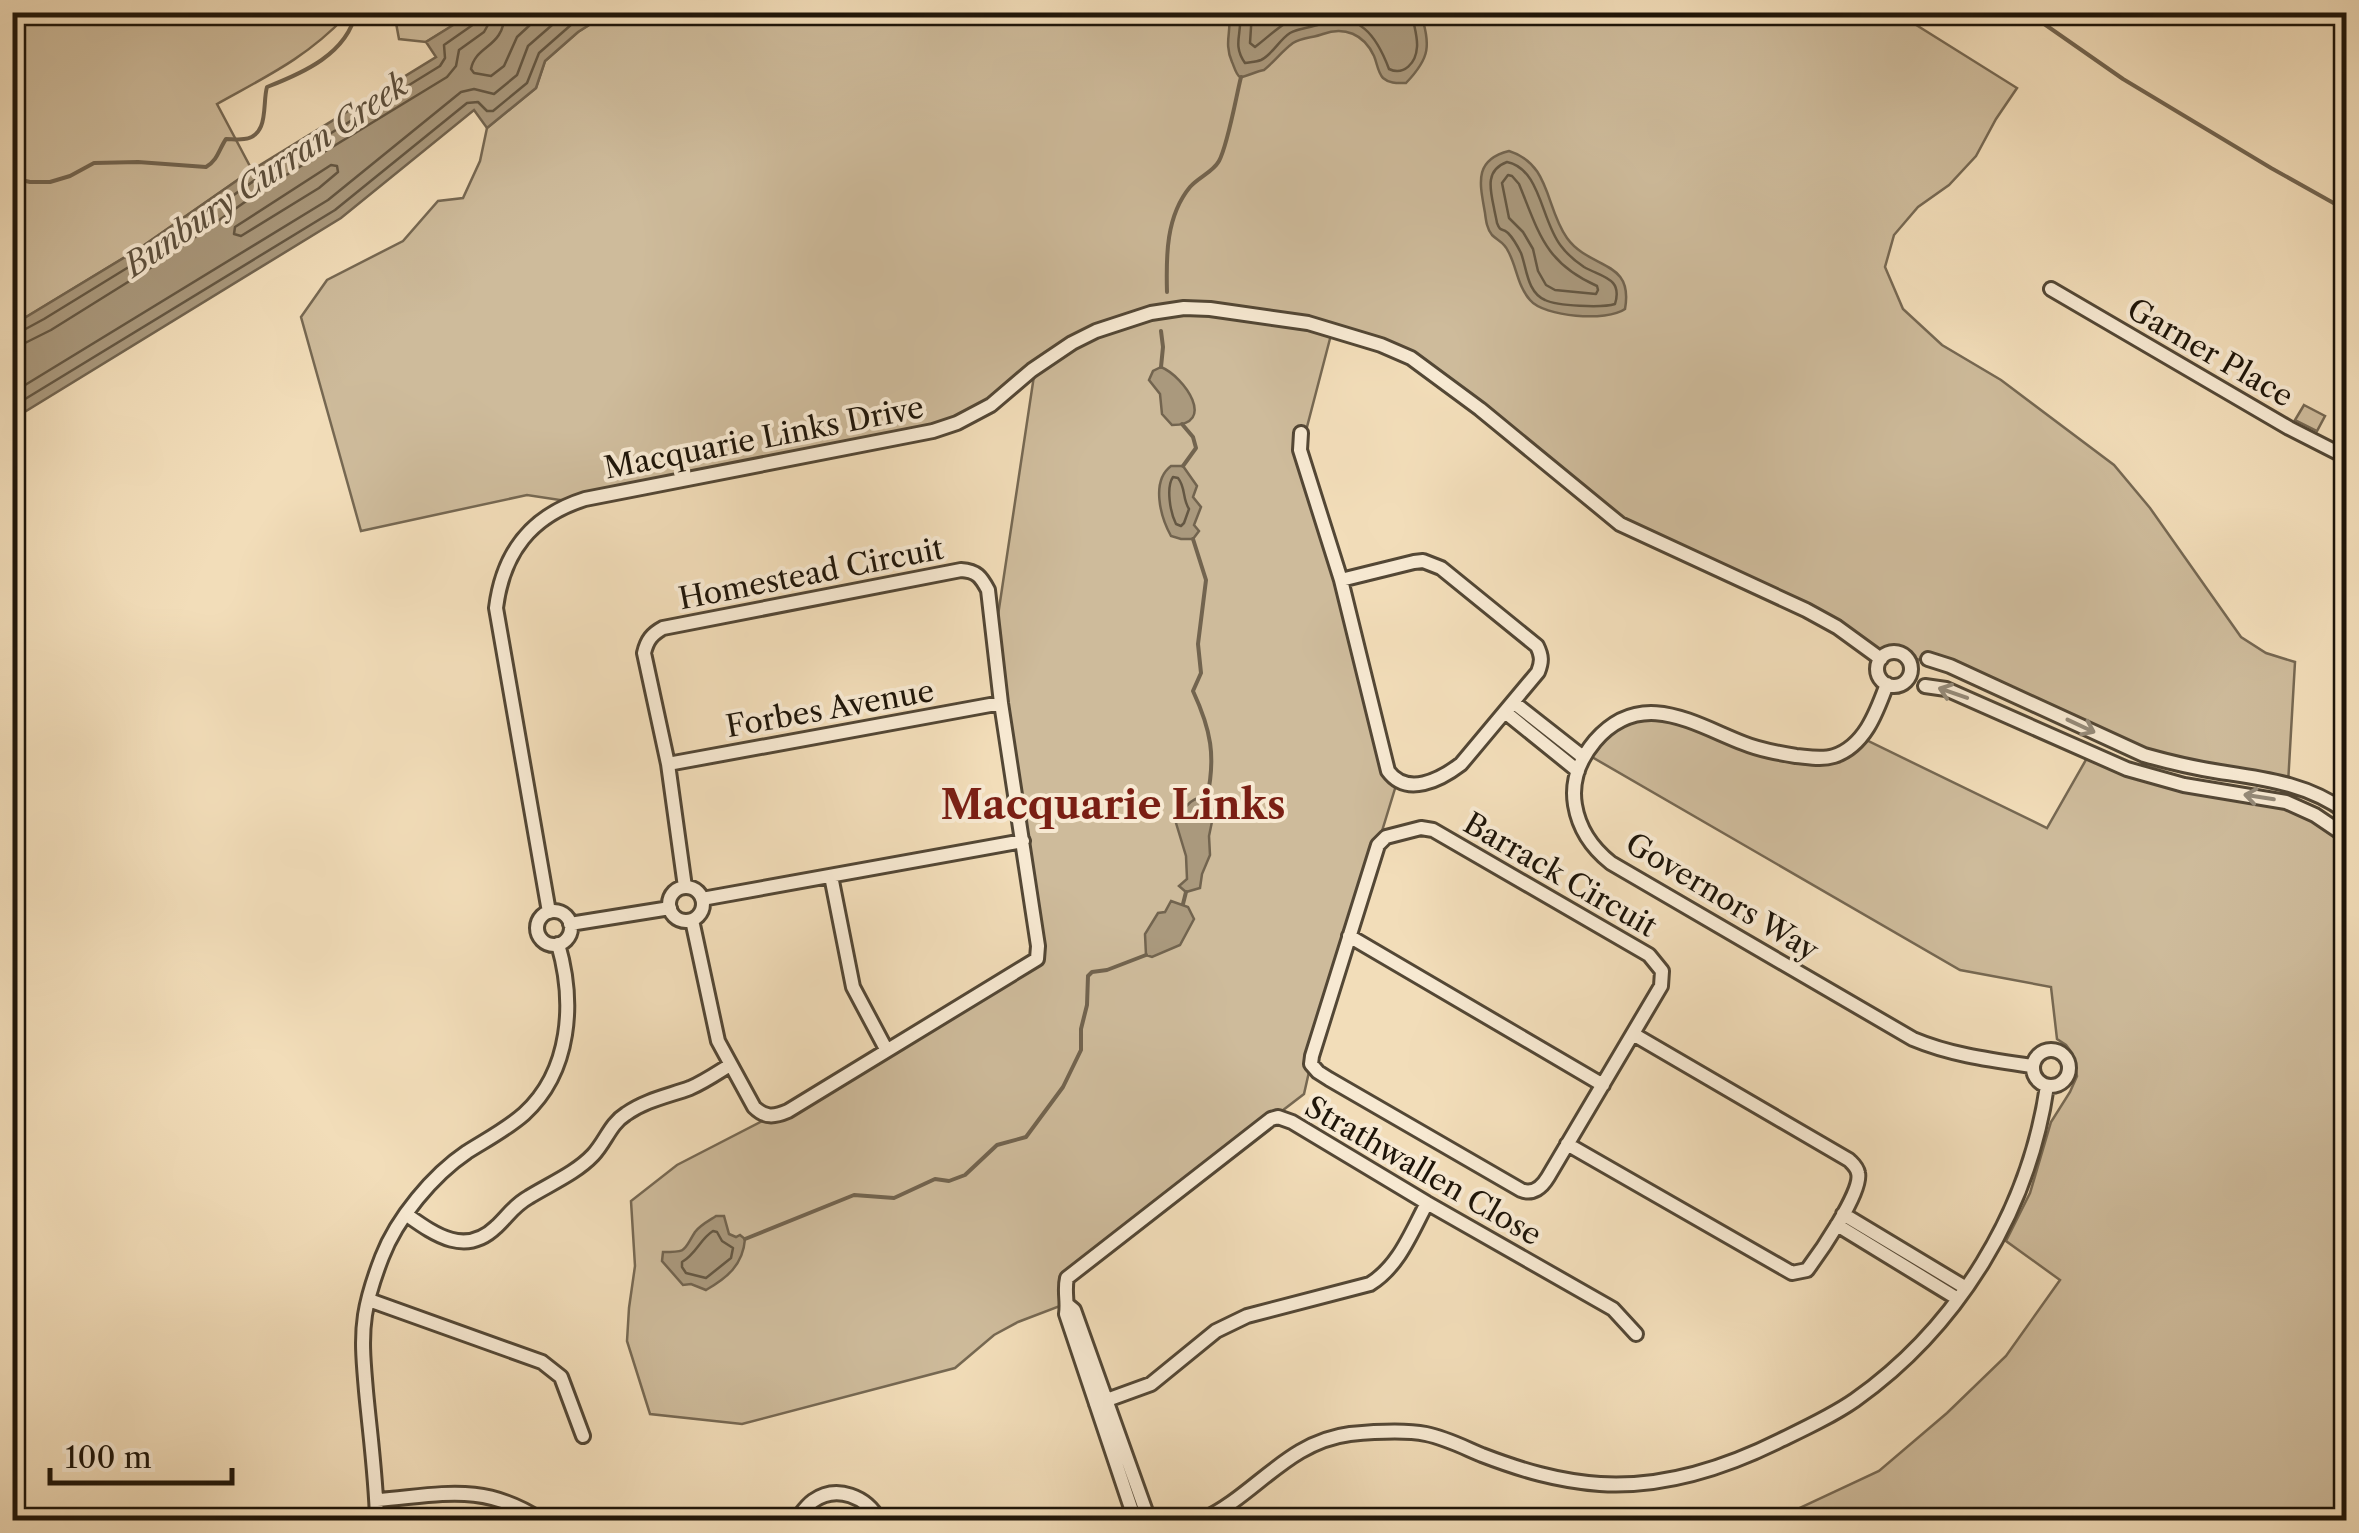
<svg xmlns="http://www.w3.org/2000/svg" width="2359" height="1533" font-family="'Libre Caslon Text',serif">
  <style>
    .green { fill: #cebb9b; stroke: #766852; stroke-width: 2.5 }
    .water { fill: #aa997d; stroke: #72644f; stroke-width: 2.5 }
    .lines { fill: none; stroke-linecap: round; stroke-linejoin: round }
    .shore { stroke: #645743; stroke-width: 2.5 }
    .stream { stroke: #72644f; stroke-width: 4 }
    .minor-casing { stroke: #534735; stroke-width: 18 }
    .minor { stroke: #f7e9d2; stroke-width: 12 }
    .oneway { stroke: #958a78 }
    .labels { text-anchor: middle; stroke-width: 8; stroke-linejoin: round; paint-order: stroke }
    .street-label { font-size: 30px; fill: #1e1509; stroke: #f7e9d2 }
    .water-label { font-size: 32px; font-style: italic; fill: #5d503d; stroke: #f7e9d2 }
    .district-label { font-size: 40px; font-weight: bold; fill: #7a1f14; stroke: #f7e9d2 }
  </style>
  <rect width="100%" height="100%" fill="#f2ddb9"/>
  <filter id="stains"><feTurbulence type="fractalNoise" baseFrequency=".002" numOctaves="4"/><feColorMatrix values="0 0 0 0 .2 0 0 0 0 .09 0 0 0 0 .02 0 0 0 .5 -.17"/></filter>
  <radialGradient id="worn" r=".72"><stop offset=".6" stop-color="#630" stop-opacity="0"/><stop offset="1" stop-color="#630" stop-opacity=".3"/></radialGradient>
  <path class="green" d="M13 13H347L346 16C306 58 267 76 217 104L252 170 140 248 13 325Z
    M398 13H474L426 42 399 39 396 23Z
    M608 13H1897L2017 88 1996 119 1976 156 1949 185 1918 207 1894 235 1885 267 1903 309 1942 345 2001 380 2114 465 2150 508 2241 637 2266 653 2295 662 2288 784 2134 751 1954 668 1904 656 1893 651 1882 659 1836 626 1619 523 1414 359 1332 331 1301 450 1397 782 1311 1063 1304 1094 1067 1276 1068 1303 1018 1322 994 1335 955 1368 742 1424 650 1414 627 1341 629 1308 635 1266 631 1201 677 1165 770 1117 1036 960 994 642 1035 369 957 423 573 502 527 495 361 531 301 317 327 280 403 241 438 201 463 198 480 161 487 128 536 88 545 61 578 32Z
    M2304 405 2325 416 2317 431 2295 420Z
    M1644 712 1771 752 1835 756 1860 737 2047 828 2087 758 2276 800 2346 836V1520H1774L1879 1471 1947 1413 2006 1356 2060 1280 2006 1241 2030 1193 2051 1122 2070 1092 2077 1076 2072 1053 2066 1045 2057 1039 2051 987 1960 970 1585 753 1602 734Z
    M1407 1510 1432 1520H1341L1348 1515Z"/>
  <path class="water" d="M474 12 608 13 578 32 545 61 536 88 487 128 474 110 341 218 13 419V325L140 248 252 170 436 57 426 42Z
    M1228 13H1421C1430 46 1431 57 1406 83 1398 83 1390 84 1383 78 1378 73 1377 63 1374 56 1364 34 1344 26 1323 34 1313 38 1302 37 1293 43 1282 51 1274 62 1264 70 1256 71 1244 78 1240 77 1236 75 1234 66 1232 62 1223 41 1233 30 1228 13Z
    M1509 151C1551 164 1545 207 1567 238 1590 270 1634 259 1625 309 1607 322 1544 317 1530 300 1517 285 1517 267 1508 251 1504 242 1498 241 1492 235 1487 229 1486 221 1485 213 1480 184 1473 160 1509 151Z
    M1161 367C1185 377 1217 425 1172 425L1162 414 1160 394 1149 380 1153 371Z
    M1171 466H1183L1197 486 1193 497 1201 507 1194 525 1199 531 1193 539H1181L1171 536C1160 516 1151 481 1171 466Z
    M1202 797 1207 798 1214 812 1209 836 1210 855 1202 874 1200 888 1186 892 1179 886 1187 879 1186 856 1176 823C1182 812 1188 799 1202 797Z
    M1171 901 1188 907 1194 919 1180 945 1152 957 1146 955 1145 934 1158 913 1165 912Z
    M716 1216H724L729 1234 736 1237 740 1235 745 1239C743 1265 727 1278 706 1290L691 1284 683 1285 662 1261 663 1252C688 1252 683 1251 695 1232 700 1225 710 1220 716 1216Z"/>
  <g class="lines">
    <path class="shore" d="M505 12C504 49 476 44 471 69L474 73 491 76 504 66 517 37 544 12
      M1239 12C1244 32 1231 43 1245 63 1250 62 1256 62 1261 60 1272 55 1279 40 1290 33 1299 28 1310 28 1320 24 1359 9 1377 37 1389 69 1404 76 1416 63 1417 47 1418 36 1413 24 1412 12
      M1252 12 1250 43 1255 47C1282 26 1280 22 1316 12
      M1507 162C1541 169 1541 221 1561 246 1567 254 1575 261 1584 267 1602 277 1623 278 1615 304 1602 308 1557 306 1545 300 1527 292 1527 269 1521 253 1518 247 1513 238 1508 233 1501 227 1501 233 1497 223 1497 222 1494 209 1494 208 1490 189 1485 170 1507 162Z
      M331 165 337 166 338 172 319 188 241 236 234 234 235 227Z
      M1508 175 1512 176 1519 184C1539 233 1545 263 1597 286L1598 290 1596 294 1555 290 1546 285 1538 271 1533 249 1523 232 1509 218 1502 183Z
      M12 333 20 332 44 319 145 257 258 178 440 66 445 58 444 45 474 24 478 12
      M12 346 23 344 51 330 152 267 265 188 447 77 456 66 459 50 484 32 489 23 490 12
      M12 393 328 200 461 92 474 89 494 94 517 75 528 46 567 12
      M12 407 335 210 467 103 478 102 487 111H493L527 83 539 53 572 24 590 12
      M1173 477 1178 478C1186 488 1182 498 1189 509L1184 523 1181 526 1176 524C1170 512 1166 487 1173 477Z
      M713 1231 717 1232 722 1241 733 1248 731 1258 706 1278 686 1273 682 1267V1262C697 1253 700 1239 713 1231Z"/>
    <path class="stream" d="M2027 12 2123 79 2271 168 2346 210
      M12 178 30 182H50L70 176 94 163 138 162 206 167C218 160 219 149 226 139 232 139 238 140 244 139 270 136 262 103 267 87 303 73 347 54 356 12
      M1167 292C1166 256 1166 216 1190 187 1199 177 1213 172 1219 161 1228 144 1236 97 1241 77
      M1161 367 1163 347 1161 331
      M1182 424 1193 437 1196 448 1183 466
      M1193 539 1206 580 1198 644 1201 673 1193 691C1211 730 1216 756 1207 798
      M1183 904 1186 892
      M745 1239 854 1195 894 1198 935 1179 949 1181 965 1175 997 1145 1026 1137 1063 1087 1081 1050V1029L1087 1005 1088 976 1092 972 1107 970 1146 955"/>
    <defs>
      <path id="minor" d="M2051 289 2289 428 2346 457
        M1301 433 1300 450 1341 580 1414 562 1423 561 1441 568 1537 646C1542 656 1542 662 1538 672L1461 764C1440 780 1407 797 1388 771L1341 580
        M1877 669a17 17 0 1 1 34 0a17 17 0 1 1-34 0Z
        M1928 659 1950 666 2144 755C2169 762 2194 768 2220 772 2266 779 2308 784 2346 812
        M1887 684C1877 711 1865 746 1834 756 1822 760 1808 757 1796 756 1778 753 1760 750 1743 743 1692 723 1641 688 1595 741 1580 759 1571 781 1575 805 1579 829 1592 848 1611 863L1913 1039C1951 1055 1991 1060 2032 1066
        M1925 686 1946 689 1964 697 2127 769 2184 785 2286 802 2315 815 2346 836
        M1513 702 1583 757
        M1505 712 1578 771
        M668 764 1001 703
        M1421 828 1433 830 1649 955 1662 971 1661 986 1548 1177C1542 1187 1533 1195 1521 1190L1329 1079 1318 1072 1311 1064 1312 1056 1378 845 1386 837Z
        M831 876 853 987 886 1049
        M685 887 668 764 644 653C647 640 652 634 663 628L961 570C977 571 981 577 988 590L1001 703 1038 946 1037 959 788 1111C774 1117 765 1118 754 1107L718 1041 692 920
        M669 904a17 17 0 1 1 34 0a17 17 0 1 1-34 0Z
        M702 899 1023 841
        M537 928a17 17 0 1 1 34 0a17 17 0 1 1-34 0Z
        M549 912 496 608C503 552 531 516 585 499L933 431 957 423 991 405 1032 370 1072 343 1096 331 1151 313 1184 308 1210 309 1308 323 1381 345 1411 358 1480 409 1620 524 1806 610 1837 627 1881 659
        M570 924 670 908
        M1349 936 1603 1085
        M2033 1068a18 18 0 1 1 36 0a18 18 0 1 1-36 0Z
        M1567 1144 1792 1273 1807 1270C1819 1254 1863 1191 1858 1173 1857 1167 1853 1164 1849 1160L1633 1034
        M1843 1214 1966 1288
        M407 1215C434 1234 465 1257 496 1227 508 1216 513 1206 529 1197 550 1184 576 1173 593 1155 606 1141 610 1124 626 1114 646 1100 668 1096 690 1088 704 1082 717 1073 730 1065
        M1837 1225 1958 1299
        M369 1300 542 1362 561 1377 583 1436
        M1068 1305 1074 1310 1149 1520
        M1096 1404 1151 1384 1216 1331 1247 1316 1370 1284C1399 1266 1411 1233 1427 1203
        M377 1500C442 1495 483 1482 541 1520
        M377 1520C376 1477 370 1434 366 1391 364 1366 361 1341 365 1315 368 1296 375 1275 382 1257 397 1218 433 1175 467 1152 486 1140 507 1129 524 1114 571 1071 575 1002 558 944
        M796 1520C801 1514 806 1506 813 1501 837 1484 867 1497 879 1520
        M1135 1520 1066 1314C1068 1301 1064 1291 1067 1278L1271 1119 1278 1117 1292 1122 1427 1203 1613 1309 1636 1334
        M1202 1520C1256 1495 1287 1442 1350 1434 1371 1432 1406 1430 1426 1434 1446 1438 1463 1447 1482 1455 1521 1470 1558 1481 1600 1484 1663 1488 1725 1468 1781 1440 1806 1428 1832 1416 1855 1400 1958 1327 2029 1211 2047 1086"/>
    </defs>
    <use href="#minor" class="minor-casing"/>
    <use href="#minor" class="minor"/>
  </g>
  <defs><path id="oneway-shaft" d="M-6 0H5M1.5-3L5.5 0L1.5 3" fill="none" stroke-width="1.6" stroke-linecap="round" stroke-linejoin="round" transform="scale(2.5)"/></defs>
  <g class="oneway">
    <use href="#oneway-shaft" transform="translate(1953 693) rotate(-161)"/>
    <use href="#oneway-shaft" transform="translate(2081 726) rotate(25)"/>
    <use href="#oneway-shaft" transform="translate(2259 797) rotate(-171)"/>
  </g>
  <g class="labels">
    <g class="street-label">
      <text transform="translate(2210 353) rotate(30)" y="10">Garner Place</text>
      <text transform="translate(764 438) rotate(-11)" y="10">Macquarie Links Drive</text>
      <text transform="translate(811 574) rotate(-11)" y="10">Homestead Circuit</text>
      <text transform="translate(830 709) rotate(-10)" y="10">Forbes Avenue</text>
      <text transform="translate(1560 875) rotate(30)" y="10">Barrack Circuit</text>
      <text transform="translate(1722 897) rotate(31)" y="10">Governors Way</text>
      <text transform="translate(1423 1171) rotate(30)" y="10">Strathwallen Close</text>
    </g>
    <g class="water-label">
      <text transform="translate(266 175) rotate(-34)" y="11">Bunbury Curran Creek</text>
    </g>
    <g class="district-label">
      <text x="1113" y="819">Macquarie Links</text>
    </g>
  </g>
  <rect width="2359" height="1533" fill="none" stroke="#f2ddb9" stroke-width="50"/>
  <rect x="15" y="15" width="2329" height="1503" fill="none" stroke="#1e1509" stroke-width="5"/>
  <rect x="25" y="25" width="2309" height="1483" fill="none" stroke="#1e1509" stroke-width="2.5"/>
  <path d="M50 1468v15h182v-15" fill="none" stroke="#1e1509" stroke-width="5"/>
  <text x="65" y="1468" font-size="30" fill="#1e1509" stroke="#f7e9d2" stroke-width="8" paint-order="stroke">100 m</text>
  <rect width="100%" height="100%" filter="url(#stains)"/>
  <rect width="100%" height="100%" fill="url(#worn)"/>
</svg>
